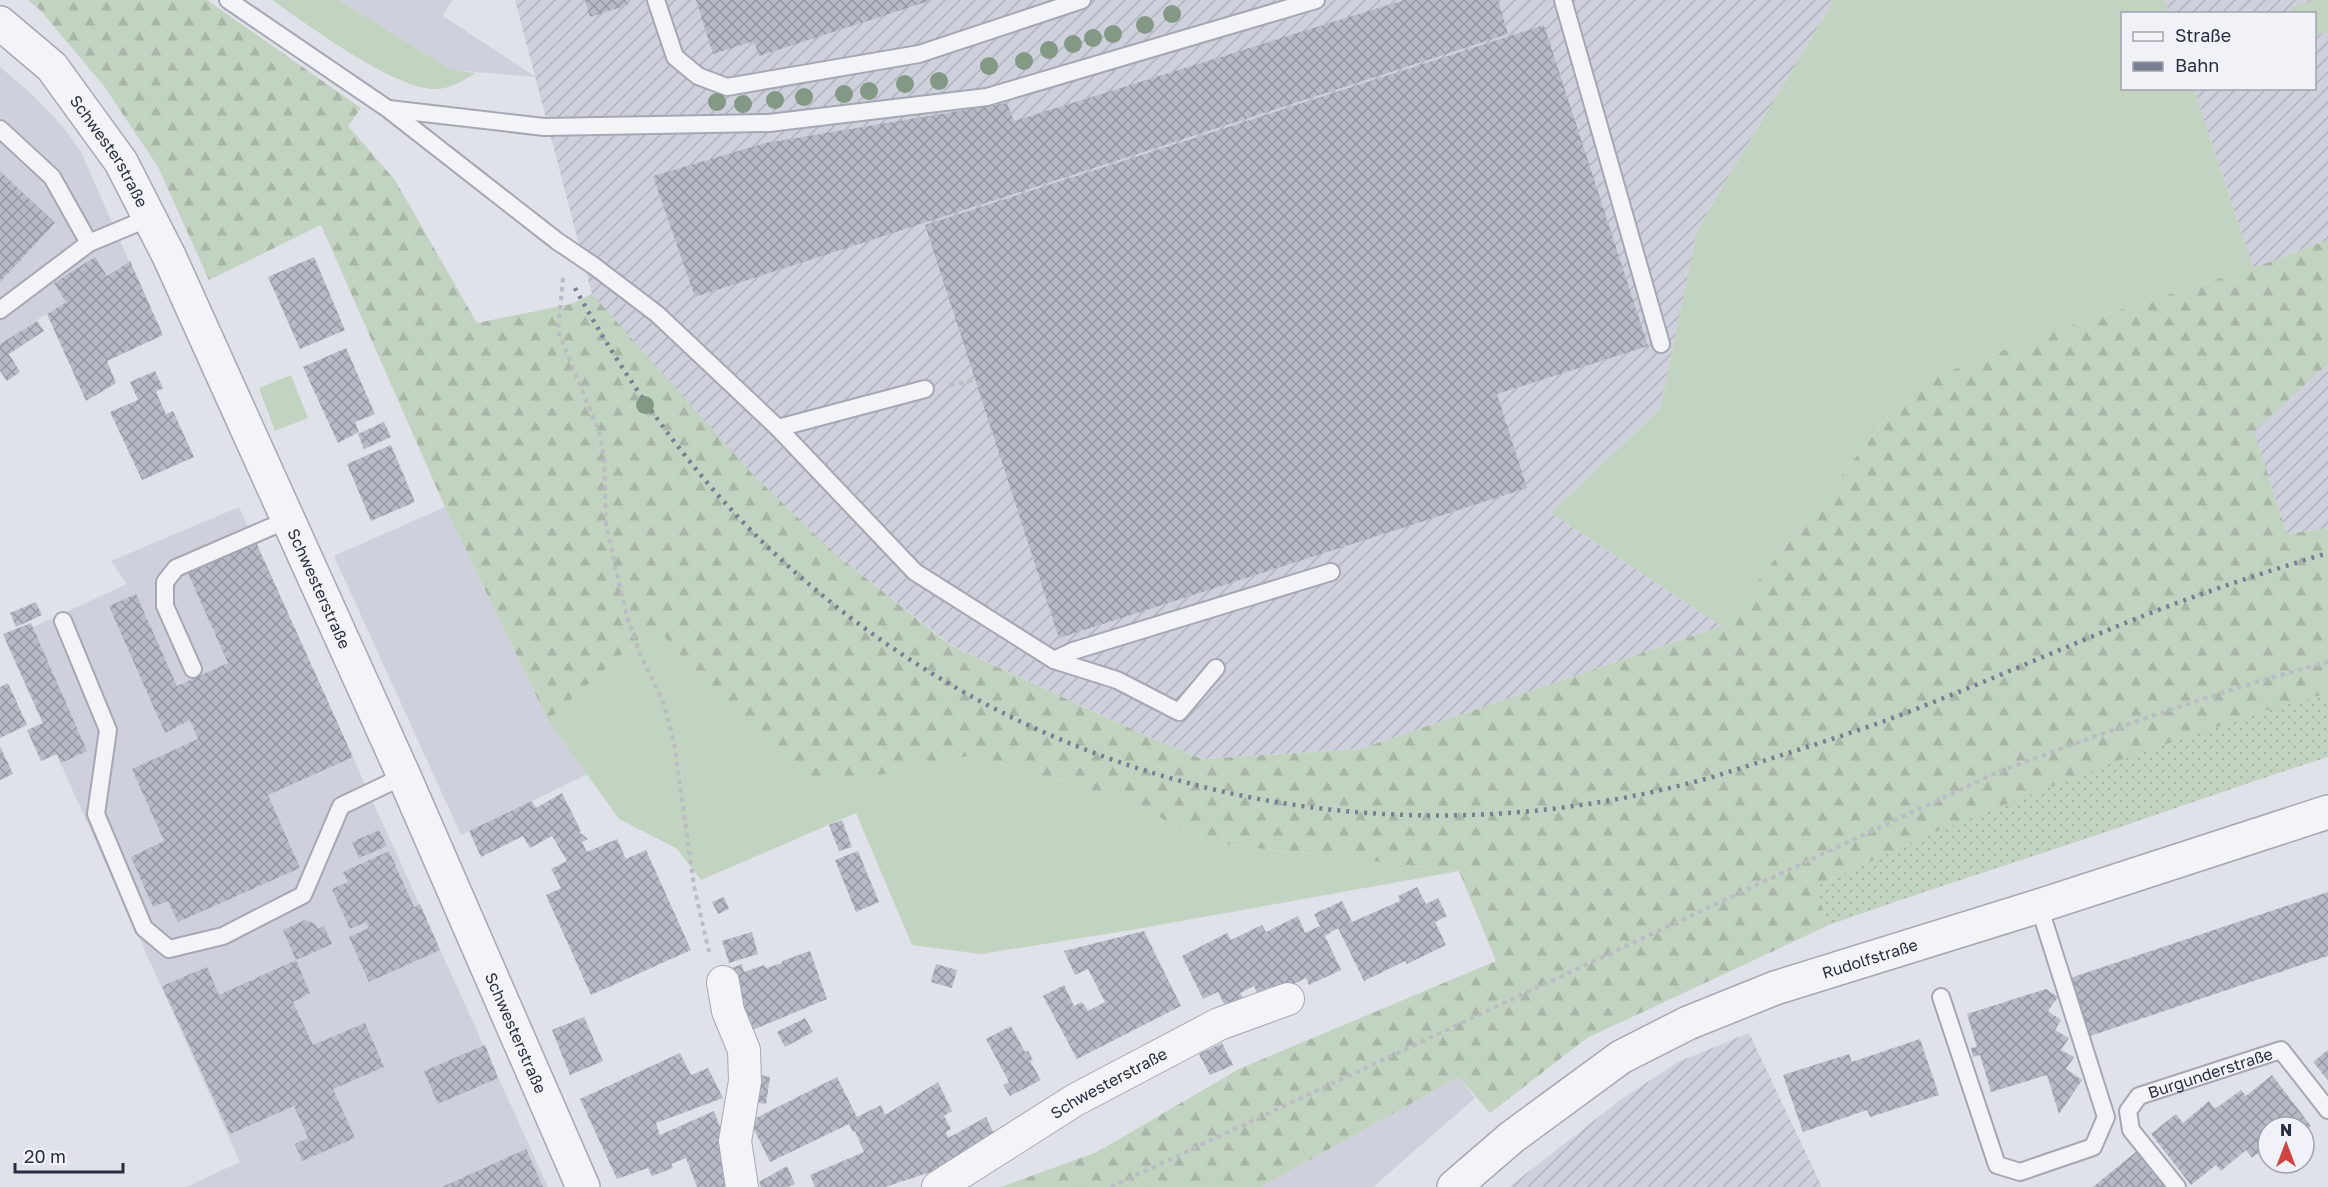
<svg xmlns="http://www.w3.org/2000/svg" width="2328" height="1187" font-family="'Golos Text',sans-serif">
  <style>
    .built { fill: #ced1db }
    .industrial { fill: url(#industrial-furrows) }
    .grass { fill: #c3d3c1 }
    .forest { fill: url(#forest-firs) }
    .garden { fill: url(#garden-dots) }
    .building { fill: url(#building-cross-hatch) }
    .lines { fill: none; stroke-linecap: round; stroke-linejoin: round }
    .service-casing { stroke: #a5a8b3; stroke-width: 20 }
    .minor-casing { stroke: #a5a8b3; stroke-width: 34 }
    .tertiary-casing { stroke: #a5a8b3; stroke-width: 36 }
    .path { stroke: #babdc4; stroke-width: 4; stroke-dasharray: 4.5 4.5; stroke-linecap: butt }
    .service { stroke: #f3f4f7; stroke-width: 16 }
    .minor { stroke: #f3f4f7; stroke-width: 32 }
    .tertiary { stroke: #f3f4f7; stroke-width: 33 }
    .rail { stroke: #797f93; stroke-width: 4.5; stroke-dasharray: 3 6; stroke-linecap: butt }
    .tree { fill: #839986 }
    .labels { text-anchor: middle; stroke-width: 6; stroke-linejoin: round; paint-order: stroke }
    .street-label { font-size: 16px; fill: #282e41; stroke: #f0f2f7 }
  </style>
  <defs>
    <pattern id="industrial-furrows" width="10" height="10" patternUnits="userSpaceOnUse" patternTransform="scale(1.5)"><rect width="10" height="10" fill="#ced1db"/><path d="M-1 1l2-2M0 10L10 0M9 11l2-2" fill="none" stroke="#b1b4bd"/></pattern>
    <pattern id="forest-firs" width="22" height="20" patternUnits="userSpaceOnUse" patternTransform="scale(1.5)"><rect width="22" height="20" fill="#c3d3c1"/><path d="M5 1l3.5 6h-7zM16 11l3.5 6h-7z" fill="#a8b5a7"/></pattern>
    <pattern id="garden-dots" width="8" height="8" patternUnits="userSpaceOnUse" patternTransform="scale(1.5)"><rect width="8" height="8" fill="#c3d3c1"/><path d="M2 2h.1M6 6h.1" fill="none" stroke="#a8b5a7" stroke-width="1.8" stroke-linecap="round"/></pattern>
    <pattern id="building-cross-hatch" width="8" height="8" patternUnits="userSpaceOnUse" patternTransform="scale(1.5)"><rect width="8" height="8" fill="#b7bbc6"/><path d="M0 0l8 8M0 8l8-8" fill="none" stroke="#9598a2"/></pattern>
  </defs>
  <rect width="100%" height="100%" fill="#e0e2e9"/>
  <path class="built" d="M339 0H452L443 16 536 77 452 70Z
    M0 67 35 97 63 127 81 152 129 261 0 344Z
    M239 507 548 1187H186L240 1162 5 640 127 584 111 561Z
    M445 507 548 720 588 774 461 835 334 556Z
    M1459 1077 1475 1098 1373 1187H1261Z"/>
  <path class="industrial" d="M515 0H1834L1698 228 1660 409 1551 513 1722 626 1360 749 1202 759 1151 738 951 645 839 557 754 476 640 355 592 294Z
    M2165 0H2328V240L2253 268 2194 89 2314 88V14L2169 13Z
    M2328 364V528L2287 534 2253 431Z
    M1749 1033 1822 1187H1509L1623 1098 1678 1062Z"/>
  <path class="grass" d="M272 0H339L452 70 476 73C463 80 453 88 438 89 397 92 307 24 272 0Z
    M1834 0H2165L2169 13 2122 14V88L2194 89 2253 268 2062 328 1913 385 1722 626 1551 513 1660 409 1698 228Z
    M2314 0H2328V32L2315 36 2314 14 2292 13 2290 8Z
    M291 375 308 418 275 431 259 388Z
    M654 624 750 733 972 755 1134 803 1204 842 1459 871 1131 930 981 954 912 945 856 813 701 880 676 848 619 819 548 720Z"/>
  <path class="forest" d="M28 0H207L361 108 348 126 395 180 477 323 571 304 592 294 754 476 839 557 950 645 1151 738 1202 759 1360 749 1722 626 1913 385 2062 328 2253 268 2328 240V364L2254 431 2287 534 2328 528V704L2324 694 1928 835 1815 887 1829 925 1587 1038 1490 1113 1459 1077 1261 1187H1001L1097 1152 1239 1069 1496 961 1459 871 1204 842 1134 803 972 755 896 772 822 784 750 733 654 625 548 720 445 507 321 225 209 280 158 167 104 86 40 10Z"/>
  <path class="garden" d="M2325 694 2328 704V757C2248 782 2170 811 2091 837 2004 866 1916 894 1829 925L1815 887 1928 835 2125 758 2264 711Z"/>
  <path class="building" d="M585 0H626L628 5 590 17Z
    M696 0H932L759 56 754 41 713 54Z
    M1404 0H1498L1508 34 695 297 653 176 766 143 1007 103 1014 121Z
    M1544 25 1648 346 1497 394 1527 488 1059 638 925 225Z
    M0 171 55 223 0 282Z
    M95 257 107 276 130 261 163 335 107 361 116 383 86 401 47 314 66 302 54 283Z
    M314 257 345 330 300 349 268 277Z
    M37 321 44 331 9 354 20 372 7 381 0 371V344Z
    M346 348 375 414 355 422 359 432 338 443 303 367Z
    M155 371 163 388 156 392 166 414 173 411 194 457 142 480 110 412 138 400 130 382Z
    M384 422 391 437 364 449 358 434Z
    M391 445 415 502 371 521 347 464Z
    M255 540 353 757 268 795 300 868 178 922 168 901 153 907 131 857 164 841 132 769 198 739 190 720 165 733 109 606 136 594 177 686 228 663 187 571Z
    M36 602 42 615 16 627 10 613Z
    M31 623 87 751 61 763 57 754 41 761 27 730 43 723 3 634Z
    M8 683 27 725 0 738V687Z
    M0 746 13 774 0 780Z
    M562 793 581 831 579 832 588 839 582 842 587 852 617 839 626 859 646 850 691 950 591 995 546 895 561 888 551 869 567 861 552 836 530 848 523 836 481 857 469 831 532 801 536 808Z
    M842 820 852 847 839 851 829 825Z
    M379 830 387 846 359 858 352 842Z
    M389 851 414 907 420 904 440 950 369 982 349 937 369 928 366 922 350 929 332 889 348 882 343 872Z
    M858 851 879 902 856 912 835 860Z
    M1417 887 1426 904 1438 898 1447 916 1435 922 1446 945 1407 964 1405 961 1364 981 1338 928 1325 936 1341 970 1309 985 1306 978 1275 993 1272 986 1257 993 1254 986 1240 993 1244 1000 1226 1008 1218 992 1203 999 1182 956 1227 933 1231 940 1262 925 1266 932 1298 916 1305 933 1320 926 1314 914 1342 901 1352 922 1400 901 1398 896Z
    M2328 892V956L2090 1036 2070 978Z
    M724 897 729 909 718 914 712 902Z
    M305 920 315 924 318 929 324 926 332 944 296 960 283 930Z
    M1144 931 1181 1006 1077 1059 1043 996 1064 985 1074 1006 1082 1002 1088 1011 1105 1002 1088 969 1075 975 1064 951Z
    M752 932 758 954 729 963 722 941Z
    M810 951 827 999 750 1031 729 969 742 964 744 972 764 965 766 968 782 963V961Z
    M296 960 310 993 293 1002 313 1045 365 1023 384 1067 333 1089 355 1138 302 1161 295 1144 308 1138 294 1106 230 1134 162 986 207 967 219 995Z
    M936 964 957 970 952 988 931 982Z
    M2046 989 2058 997 2048 1011 2061 1020 2055 1030 2069 1038 2061 1050 2074 1057 2066 1069 2082 1080 2059 1114 2047 1075 1991 1092 1980 1055 1973 1057 1971 1048 1977 1047 1967 1014Z
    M584 1017 603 1061 570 1075 552 1030Z
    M805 1018 813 1032 785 1047 777 1032Z
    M1011 1026 1025 1052 1028 1051 1033 1060 1030 1061 1041 1080 1010 1096 1003 1085 1009 1082 986 1039Z
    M1920 1039 1939 1095 1870 1117 1867 1110 1803 1132 1783 1075 1849 1054 1852 1062Z
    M1222 1043 1233 1065 1210 1075 1199 1054Z
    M485 1045 498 1078 438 1104 424 1071Z
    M2328 1050V1080L2313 1062Z
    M680 1053 691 1075 708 1068 723 1098 656 1123 660 1135 714 1111 726 1143 719 1146 723 1173 729 1187H697L686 1158 671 1164 673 1168 652 1176 648 1168 617 1179 580 1099Z
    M757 1074 770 1077 766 1104 750 1101Z
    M2272 1075 2311 1126 2304 1132V1127H2268V1145L2252 1158 2246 1150 2221 1171 2216 1165 2191 1185 2151 1134 2176 1114 2183 1123 2209 1101 2215 1109 2241 1090 2246 1096Z
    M837 1077 857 1117 881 1105 885 1115 938 1082 952 1111 944 1116 951 1129 946 1132 948 1138 986 1117 996 1138 955 1164 885 1187H815L810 1175 864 1152 855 1131 853 1132 849 1124 770 1162 750 1121Z
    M526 1149 543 1187H442Z
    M2137 1151 2166 1187H2093Z
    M787 1166 795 1184 788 1187H761L759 1182Z"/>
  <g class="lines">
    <defs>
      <g id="service">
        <path d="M228 0 388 109 557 241 594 266 657 314 778 428 915 572 1054 660 1117 680 1179 712 1216 668"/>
        <path d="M656 0 675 57 698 76 727 87 919 54 1082 0"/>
        <path d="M1563 0 1661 344"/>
        <path d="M389 109 544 127 769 123 987 97 1316 0"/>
        <path d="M0 129 52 177 89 243"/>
        <path d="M0 310 89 243 149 218"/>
        <path d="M778 428 925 389"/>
        <path d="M63 621 108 730 96 814 144 928 169 949 223 936 303 895 341 806 404 776"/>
        <path d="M1054 660 1073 651 1331 572"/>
        <path d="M193 669 165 606V582L176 568 287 520"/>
        <path d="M1941 997 1997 1165 2020 1172 2093 1147 2106 1117 2039 906"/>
        <path id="s1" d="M2177 1187 2131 1130 2128 1111 2139 1096 2281 1050 2328 1110"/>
      </g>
      <g id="minor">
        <path d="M723 982 728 1011 744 1050 745 1081 735 1141 742 1187"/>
        <path id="s2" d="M938 1187 1075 1100 1219 1024 1288 999"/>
      </g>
      <g id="tertiary">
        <path id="s3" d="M0 23 52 67 121 162 169 256 404 776 583 1187"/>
        <path id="s4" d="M1454 1187 1512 1137 1621 1057 1688 1023 1775 988 2039 906 2328 812"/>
      </g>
    </defs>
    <use href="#service" class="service-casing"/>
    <use href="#minor" class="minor-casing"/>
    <use href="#tertiary" class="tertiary-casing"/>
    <path class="path" d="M563 278 558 331 599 432 604 457 606 525 626 613 640 654 664 704 674 742 694 886 709 952
      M950 385 975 380
      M1111 1187 1998 772C2106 732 2216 691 2328 662"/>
    <use href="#service" class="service"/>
    <use href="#minor" class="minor"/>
    <use href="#tertiary" class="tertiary"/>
    <path class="rail" d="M575 288C636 399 712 503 810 585 1053 792 1378 863 1686 784 1712 778 1737 769 1763 761 1804 748 1846 735 1887 720 1981 685 2072 643 2166 607 2220 587 2274 569 2328 553"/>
  </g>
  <g class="tree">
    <circle cx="1172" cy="14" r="9"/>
    <circle cx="1145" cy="25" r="9"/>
    <circle cx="1113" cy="34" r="9"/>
    <circle cx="1093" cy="38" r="9"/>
    <circle cx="1073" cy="44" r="9"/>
    <circle cx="1049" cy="50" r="9"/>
    <circle cx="1024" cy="61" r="9"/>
    <circle cx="989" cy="66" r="9"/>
    <circle cx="939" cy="81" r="9"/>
    <circle cx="905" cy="84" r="9"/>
    <circle cx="869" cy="91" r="9"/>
    <circle cx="844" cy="94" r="9"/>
    <circle cx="804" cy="97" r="9"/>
    <circle cx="775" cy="100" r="9"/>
    <circle cx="717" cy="102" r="9"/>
    <circle cx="743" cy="104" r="9"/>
    <circle cx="645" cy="405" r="9"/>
  </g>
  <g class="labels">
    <g class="street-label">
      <text dy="6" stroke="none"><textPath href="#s3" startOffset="170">Schwesterstraße</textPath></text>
      <text dy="6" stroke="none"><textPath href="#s3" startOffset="656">Schwesterstraße</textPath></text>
      <text dy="6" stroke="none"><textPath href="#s4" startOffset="480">Rudolfstraße</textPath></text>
      <text dy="6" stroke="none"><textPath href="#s3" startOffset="1142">Schwesterstraße</textPath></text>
      <text dy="6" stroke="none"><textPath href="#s1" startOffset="186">Burgunderstraße</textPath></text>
      <text dy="6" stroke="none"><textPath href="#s2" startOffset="200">Schwesterstraße</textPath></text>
    </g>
  </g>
  <rect x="2121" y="12" width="195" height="78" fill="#f0f2f7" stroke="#a0a4ae" stroke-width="1.5"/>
  <rect x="2133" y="32" width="30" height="9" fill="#f3f4f7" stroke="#a0a4ae" stroke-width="1.5"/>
  <text x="2175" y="42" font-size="18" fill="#282e41">Straße</text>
  <rect x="2133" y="62" width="30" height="9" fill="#797f93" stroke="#a0a4ae" stroke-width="1.5"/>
  <text x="2175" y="72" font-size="18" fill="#282e41">Bahn</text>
  <g transform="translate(2286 1145)"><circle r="28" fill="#f0f2f7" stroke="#a0a4ae" stroke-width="1.5"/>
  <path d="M0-4.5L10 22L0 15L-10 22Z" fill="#d04343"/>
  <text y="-9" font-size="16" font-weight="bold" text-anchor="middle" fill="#282e41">N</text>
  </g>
  <path d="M15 1163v9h108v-9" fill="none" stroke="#282e41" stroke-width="3"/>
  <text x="24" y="1163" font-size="18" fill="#282e41" stroke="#f0f2f7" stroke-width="4.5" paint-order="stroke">20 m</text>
</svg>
